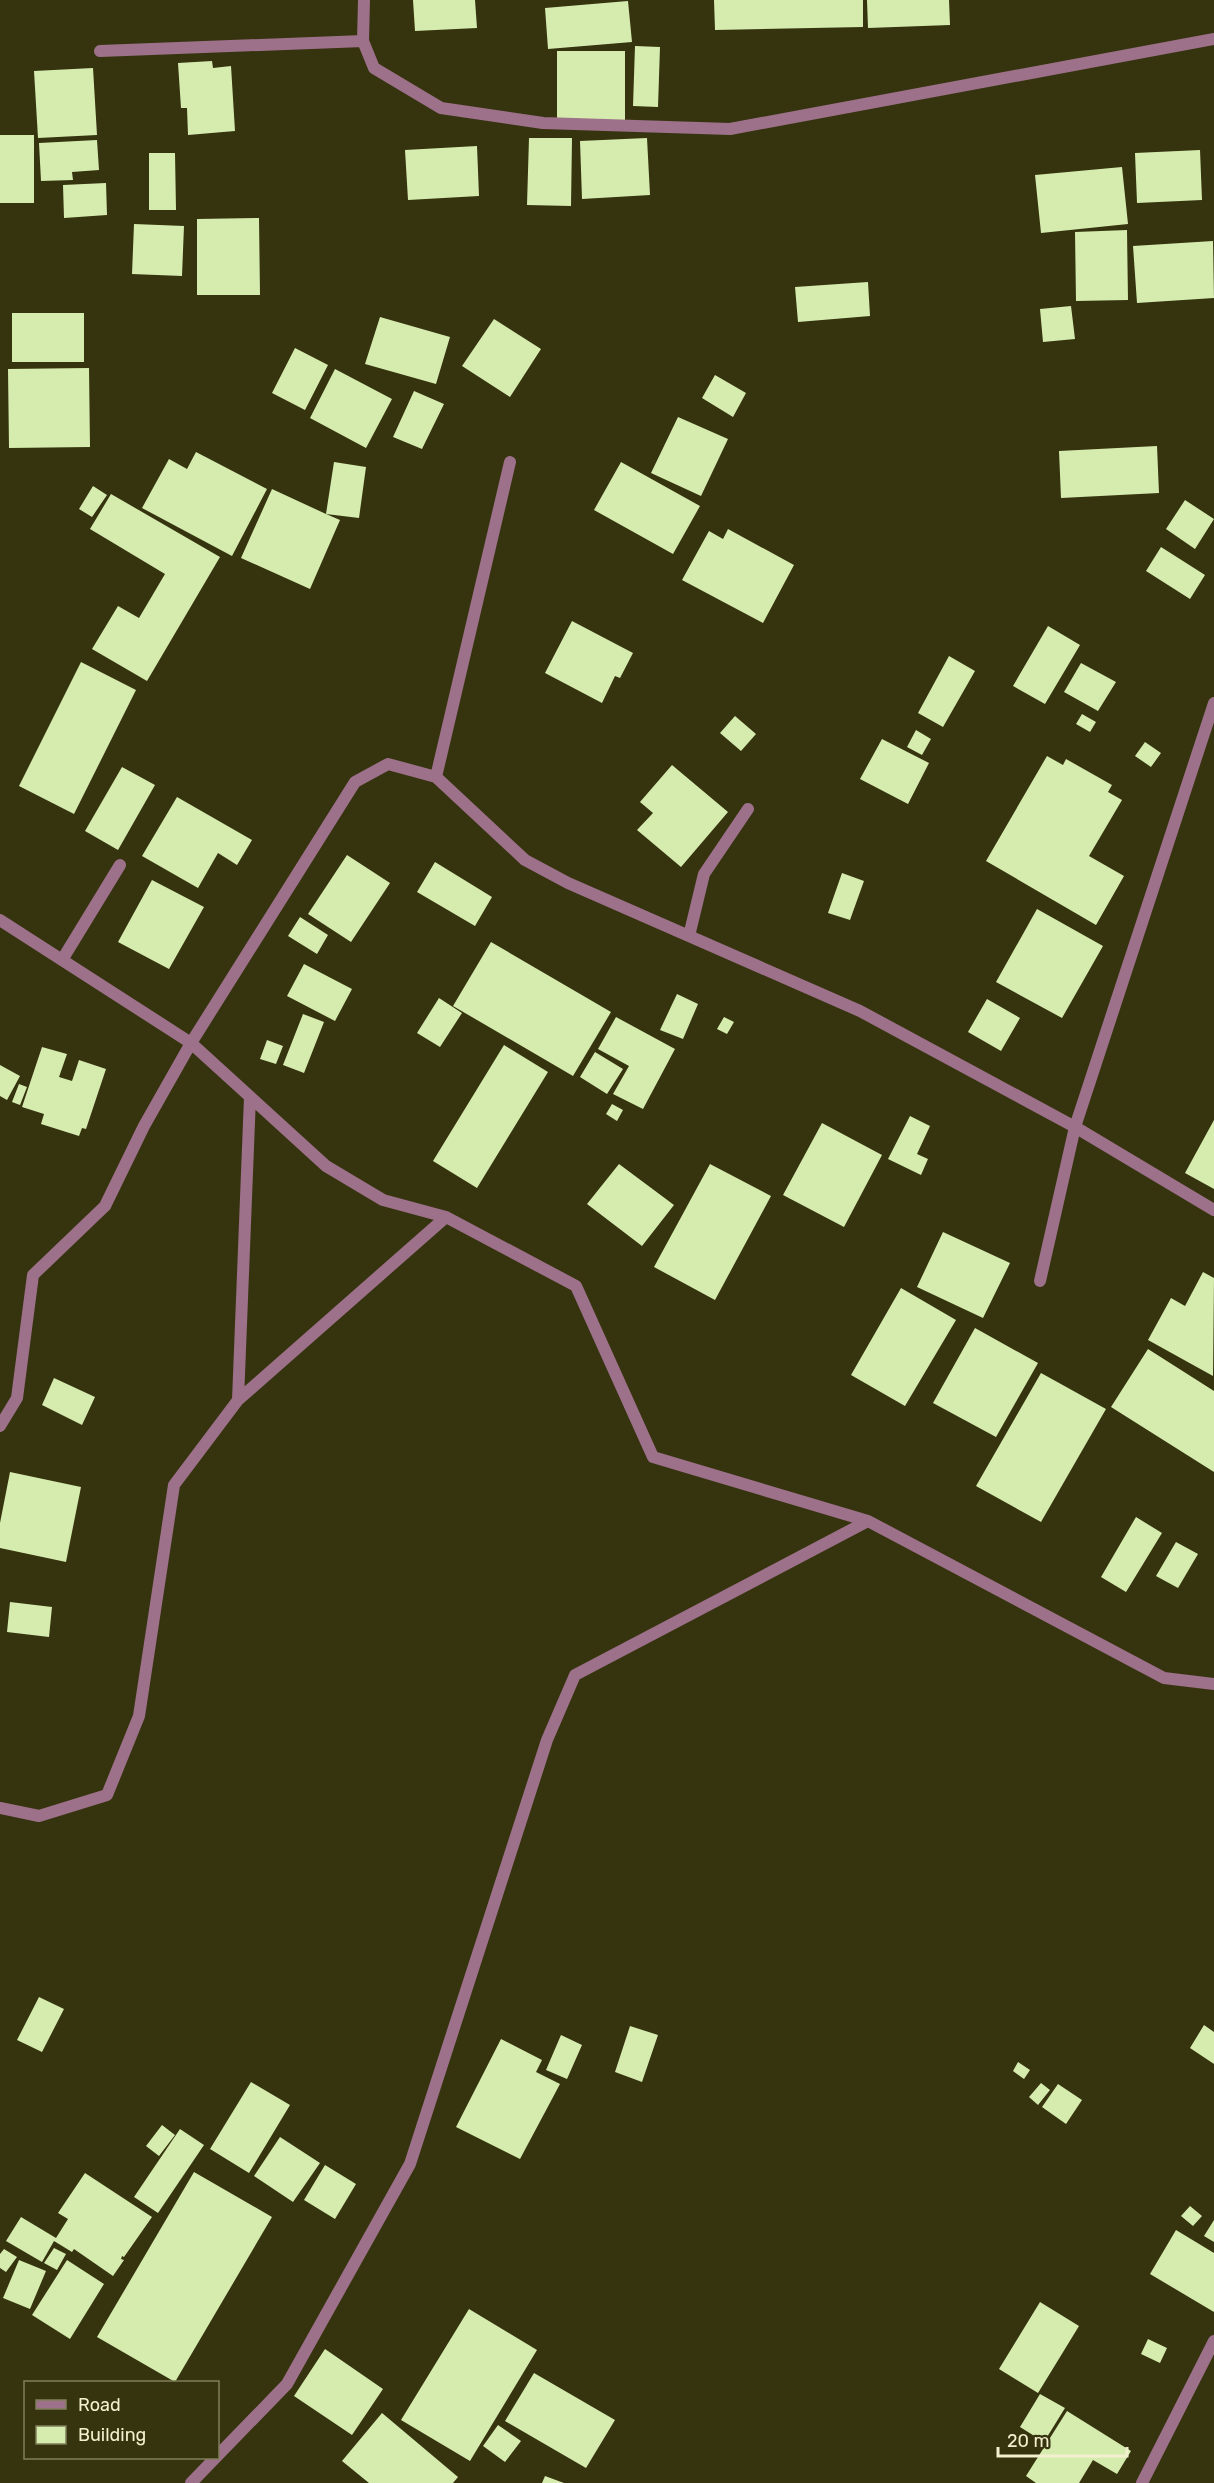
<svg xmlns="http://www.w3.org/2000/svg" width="1214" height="2483" font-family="Rubik,sans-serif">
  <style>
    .building { fill: #d6ecaf }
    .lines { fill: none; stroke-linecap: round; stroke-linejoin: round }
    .street { stroke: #9c7189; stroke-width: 12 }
  </style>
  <rect width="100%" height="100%" fill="#36330f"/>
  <path class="building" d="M413 0H475L477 28 415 31Z
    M714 0H863V27L715 30Z
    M867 0H949L950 25 868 28Z
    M628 1 632 42 548 49 545 8Z
    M635 46 660 47 658 107 633 106Z
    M557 51H625V120H557Z
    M212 61 213 68 231 66 235 131 188 135 187 108H181L178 63Z
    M93 68 97 135 38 138 34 71Z
    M0 135H34V203H0Z
    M529 138H572L571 206 527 205Z
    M647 138 650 195 582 199 580 141Z
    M97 140 99 170 72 172 73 180 41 181 39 143Z
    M477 146 479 196 408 200 405 150Z
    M1200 150 1202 200 1137 203 1135 153Z
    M149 153H175L176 210H149Z
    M1122 167 1128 224 1041 233 1035 175Z
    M106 183 107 215 64 218 63 185Z
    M259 218 260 295H197V219Z
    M134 224 184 226 182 276 132 274Z
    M1127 230 1128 300 1076 301 1075 232Z
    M1213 241 1214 298 1137 303 1133 246Z
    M868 282 870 316 798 322 795 287Z
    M1071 306 1075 339 1043 342 1040 309Z
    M12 313H84V362H12Z
    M380 317 450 337 436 384 365 364Z
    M494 319 541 349 510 397 462 366Z
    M295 348 328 365 305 410 272 393Z
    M89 368 90 447 9 448 8 369Z
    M335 369 392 399 366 448 310 418Z
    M715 375 746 393 733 417 702 398Z
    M414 391 444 404 422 449 393 437Z
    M678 417 728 439 701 496 651 473Z
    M1157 446 1159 493 1061 498 1059 451Z
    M196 452 267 489 232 556 142 508 169 459 187 469Z
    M334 462 366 467 359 518 326 514 340 520 310 589 241 558 272 489 326 514Z
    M621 462 700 506 673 554 594 510Z
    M93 486 107 495 92 517 79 509Z
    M111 494 220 557 147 681 92 649 118 606 139 618 165 574 90 529Z
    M1185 500 1214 519 1195 549 1166 529Z
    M728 529 794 565 763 623 682 580 709 531 723 539Z
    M1161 547 1205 575 1190 599 1146 571Z
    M572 621 633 653 620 678 615 676 602 703 545 673Z
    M1048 626 1080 645 1045 704 1013 686Z
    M949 656 975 671 943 727 918 713Z
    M81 662 136 690 74 814 19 786Z
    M1081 663 1116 682 1098 711 1064 692Z
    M1082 714 1096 722 1090 732 1076 724Z
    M735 716 756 734 741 751 720 733Z
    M916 730 931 739 922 755 907 747Z
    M882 739 929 763 908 804 860 779Z
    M1145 742 1161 753 1151 767 1135 756Z
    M1047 756 1063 765 1066 759 1112 785 1108 792 1122 800 1089 856 1124 876 1096 925 986 861Z
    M672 765 728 812 681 867 637 830 653 813 640 802Z
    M122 767 155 785 118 850 85 831Z
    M177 797 252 840 237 865 218 853 198 888 142 856Z
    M347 855 390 883 351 942 308 914Z
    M435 862 492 897 475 926 417 892Z
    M842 873 864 881 850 920 828 913Z
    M152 880 204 907 169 969 118 942Z
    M1037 909 1103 946 1062 1018 996 982Z
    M300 917 328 935 317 954 288 936Z
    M491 942 611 1012 573 1076 453 1006Z
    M304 964 352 989 335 1021 287 996Z
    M677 994 698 1004 683 1039 660 1030Z
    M439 998 462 1013 440 1047 417 1033Z
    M987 999 1020 1018 1001 1051 968 1032Z
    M303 1014 324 1022 304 1073 283 1065Z
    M616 1017 675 1049 643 1109 613 1094 629 1066 598 1049Z
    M724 1017 734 1022 727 1034 717 1029Z
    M267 1040 283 1046 276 1064 260 1059Z
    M504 1045 548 1072 477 1188 433 1161Z
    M42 1047 67 1054 59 1077 72 1081 79 1060 106 1069 86 1129 82 1128 79 1136 41 1124 44 1114 22 1107Z
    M595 1052 623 1069 607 1094 580 1077Z
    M0 1065 20 1076 7 1100 0 1096Z
    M19 1084 27 1087 20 1105 12 1102Z
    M612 1104 623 1110 617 1121 606 1114Z
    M910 1116 930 1126 917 1154 928 1159 921 1175 888 1159Z
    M1214 1120V1189L1185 1173Z
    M822 1123 882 1155 844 1227 783 1195Z
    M619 1164 674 1205 642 1246 587 1204Z
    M710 1164 771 1196 715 1300 654 1267Z
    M943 1232 1010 1263 983 1318 917 1287Z
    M1203 1272 1214 1278 1213 1376 1148 1340 1171 1298 1185 1306Z
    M901 1288 956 1320 905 1406 851 1375Z
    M975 1328 1038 1363 996 1437 933 1403Z
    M1148 1349 1214 1391V1472L1111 1407Z
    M1041 1373 1106 1409 1041 1522 976 1486Z
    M54 1378 95 1397 82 1425 42 1405Z
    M10 1472 81 1487 66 1562 0 1548V1523Z
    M1136 1517 1162 1533 1126 1592 1101 1577Z
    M1176 1542 1198 1554 1178 1588 1156 1576Z
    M10 1602 52 1607 49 1637 7 1632Z
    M39 1997 64 2009 42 2052 17 2040Z
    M1204 2025 1214 2032V2064L1190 2048Z
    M630 2026 658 2035 642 2082 615 2072Z
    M561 2035 582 2045 567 2079 546 2070Z
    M501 2039 542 2060 536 2072 560 2084 520 2159 456 2127Z
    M1018 2062 1030 2070 1024 2079 1013 2071Z
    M251 2082 290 2105 249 2173 210 2149Z
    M1041 2083 1050 2090 1038 2105 1029 2097Z
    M1058 2084 1082 2100 1066 2124 1042 2107Z
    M162 2125 175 2135 159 2156 146 2146Z
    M180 2129 204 2145 158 2213 134 2197Z
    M280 2137 320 2163 293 2202 254 2176Z
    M325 2165 356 2184 335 2219 304 2200Z
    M194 2172 272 2217 175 2382 97 2337Z
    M85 2173 152 2217 124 2257 122 2256 121 2259 124 2260 113 2276 74 2249 72 2252 54 2241 42 2262 6 2241 21 2217 56 2238 68 2219 58 2213Z
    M1190 2206 1202 2216 1193 2226 1181 2216Z
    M1214 2220V2242L1204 2236Z
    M1176 2230 1214 2253V2312L1150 2274Z
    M54 2248 66 2254 57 2270 44 2263Z
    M4 2249 17 2257 6 2272 0 2268V2254Z
    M19 2260 46 2271 30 2309 3 2298Z
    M67 2260 104 2284 70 2339 32 2315Z
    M1040 2302 1079 2326 1038 2393 999 2369Z
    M469 2309 537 2350 470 2461 401 2420Z
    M1148 2339 1167 2348 1160 2363 1141 2354Z
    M325 2349 383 2389 352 2435 294 2396Z
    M534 2373 615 2420 586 2468 505 2421Z
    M1040 2394 1065 2408 1044 2442 1020 2427Z
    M1067 2411 1131 2451 1117 2474 1093 2460 1079 2483H1036L1026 2476Z
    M382 2413 458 2477 453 2483H369L342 2461Z
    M498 2425 521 2441 505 2462 483 2446Z
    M545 2476 564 2483H542Z"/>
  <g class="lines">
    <path class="street" d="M364 0 363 41 374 68 441 108 543 123 730 129 1214 39
      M100 51 363 41
      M436 777 510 462
      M0 920 191 1043 326 1166 383 1200 446 1217 576 1286 653 1457 868 1521 1164 1678 1214 1684
      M689 936 704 874 748 809
      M62 960 120 865
      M1040 1281 1075 1127 1214 703
      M238 1400 250 1097
      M0 1426 17 1398 33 1275 105 1206 144 1126 191 1043 355 782 388 764 436 777 525 860 568 883 860 1011 1075 1127 1214 1210
      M0 1808 39 1816 107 1795 139 1716 174 1485 238 1400 446 1217
      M191 2483 287 2384 410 2164 547 1740 575 1675 868 1521
      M1142 2483 1214 2341"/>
  </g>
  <rect x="24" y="2381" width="195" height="78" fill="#36330f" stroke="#817f5b" stroke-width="1.5"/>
  <rect x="36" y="2400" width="30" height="9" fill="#9c7189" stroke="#817f5b" stroke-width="1.5"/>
  <text x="78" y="2411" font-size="18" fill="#f2f0ce">Road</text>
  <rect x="36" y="2426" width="30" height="18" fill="#d6ecaf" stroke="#817f5b" stroke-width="1.5"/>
  <text x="78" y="2441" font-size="18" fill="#f2f0ce">Building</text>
  <path d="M998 2447v9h129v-9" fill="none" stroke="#f2f0ce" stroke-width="3"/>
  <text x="1007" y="2447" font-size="18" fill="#f2f0ce" stroke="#36330f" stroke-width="4.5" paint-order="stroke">20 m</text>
</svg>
